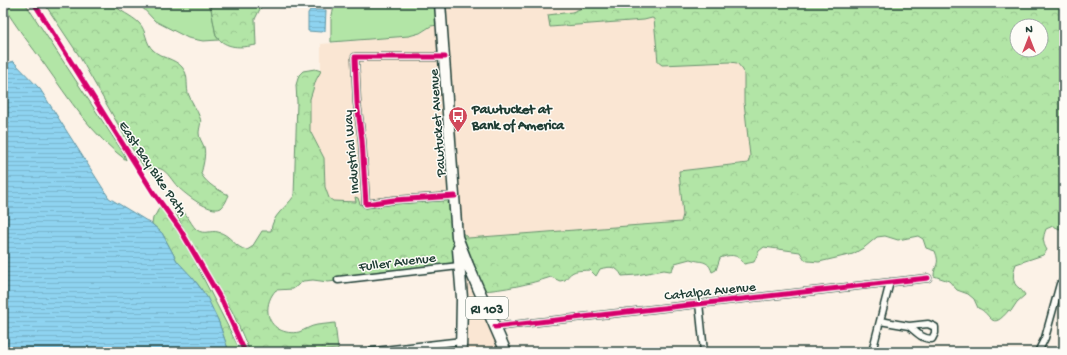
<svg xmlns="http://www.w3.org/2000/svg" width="1067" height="355" font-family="'Gochi Hand',sans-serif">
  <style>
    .built { fill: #fae6d3 }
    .green { fill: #b2e5a6; stroke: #68916d }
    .forest { fill: url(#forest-crowns); stroke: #68916d; fill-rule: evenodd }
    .water { fill: url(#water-rules); stroke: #6297a5 }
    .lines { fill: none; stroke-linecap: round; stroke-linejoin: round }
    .street-casing { stroke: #1f3d34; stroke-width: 9 }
    .primary-casing { stroke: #1f3d34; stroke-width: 13 }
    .street { stroke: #fdfcf7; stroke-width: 6 }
    .primary { stroke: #fdfcf7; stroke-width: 10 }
    .cycleway-casing { stroke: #fdfcf7; stroke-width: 8 }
    .cycleway { stroke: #d6006c; stroke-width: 5 }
    .labels { text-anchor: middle; stroke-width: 3; stroke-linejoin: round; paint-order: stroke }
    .shield { fill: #fdfcf7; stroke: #62766e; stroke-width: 1 }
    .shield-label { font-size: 13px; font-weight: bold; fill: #1f3d34 }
    .poi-label { font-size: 14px; font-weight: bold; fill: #1f3d34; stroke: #fdfcf7; text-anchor: start }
    .street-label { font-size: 14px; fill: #1f3d34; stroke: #fdfcf7 }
  </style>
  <defs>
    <pattern id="forest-crowns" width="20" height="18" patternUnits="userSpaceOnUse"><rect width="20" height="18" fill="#b2e5a6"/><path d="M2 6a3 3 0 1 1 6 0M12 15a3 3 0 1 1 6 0" fill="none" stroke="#99c590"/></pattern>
    <pattern id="water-rules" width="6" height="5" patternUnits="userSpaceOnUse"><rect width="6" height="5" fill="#8ed3f0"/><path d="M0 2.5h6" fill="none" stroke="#7ab6ce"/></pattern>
  </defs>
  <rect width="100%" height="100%" fill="#fcf2e7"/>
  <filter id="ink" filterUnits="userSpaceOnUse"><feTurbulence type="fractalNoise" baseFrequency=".025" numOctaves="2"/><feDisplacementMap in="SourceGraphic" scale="8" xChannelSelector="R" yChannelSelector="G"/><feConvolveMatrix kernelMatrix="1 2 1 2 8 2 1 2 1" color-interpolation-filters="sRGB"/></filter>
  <g filter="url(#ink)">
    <path class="built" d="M440 3H595L572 12 562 14 550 27 644 20 652 18 654 19 657 55 737 63 743 70 744 75V102L750 156 748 163 679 171 683 215 681 222 665 224 468 238 458 229 360 205 356 202 333 201 329 198 325 187 324 158 310 131V100L316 80 321 71V44L409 36 420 34 431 26 438 25Z
      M463 250 508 352H461Z"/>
    <path class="green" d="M3 3H25L124 154 126 160C92 135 69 99 45 65 31 45 15 26 3 5Z
      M138 3H210L216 36 219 40 203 41 188 38 155 21Z
      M335 3H440L438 25 431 26 420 33 409 36 331 42V19Z"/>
    <path class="forest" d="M44 3H112C120 12 131 15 139 23 147 31 145 43 153 50 161 58 174 58 182 67 189 75 186 83 188 93 191 102 197 109 200 118 202 122 199 128 199 133 199 139 202 141 204 147 206 155 203 166 201 174 208 185 218 190 229 195 227 199 225 205 221 208 210 214 185 194 178 187 172 181 168 172 161 169 156 167 150 169 145 169L128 142 78 54Z
      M210 3H263L255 19 256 45C241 48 226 49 216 36Z
      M595 3H1064L1063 33 1064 38V235L1062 230 1053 226 1046 229C1043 237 1042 242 1047 250L1043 255 1016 264C1013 272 1011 283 1019 288 1022 291 1023 291 1025 295L1017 302 1011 311 1009 310C990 333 992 313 978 308L974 299 968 294 957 290 949 281 934 276C934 265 941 265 935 251L926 248 923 239 918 236 898 240 885 236 877 237 865 247 853 254 819 262 808 261 805 260 800 252 764 247 759 251 754 262 744 264C738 254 731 254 720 258L716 270 712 272C708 259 701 263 690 259L675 263 672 270 670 271 664 270 637 275 622 276C617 266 610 266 600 269L596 276 590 270C577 271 573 269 565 280L560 281 551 277C530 284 503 290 481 291L460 262 399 274 328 282 313 280 303 281 293 289 276 290C270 296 267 305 268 313 270 328 285 335 299 332 305 330 310 326 317 325 323 324 329 324 335 323L338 349 325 350 320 352H250L232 311 185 231 173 208C187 208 188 222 197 230 204 235 211 230 218 232 230 234 235 248 247 250L252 247 262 231H271C272 215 286 208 294 196L297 102 296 85 299 75 303 71 315 69 321 71 316 80 310 99V131L324 158 325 187 329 198 333 201 356 202 355 197 358 198 360 204 364 206 455 195 458 229 468 238 681 222 683 215 679 171 748 163 750 156 744 102V75L743 70 737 63 730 62 662 65 658 62 654 19 652 18 644 20 550 27 548 15 572 12ZM1017 26H1041V50H1017Z
      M160 206 163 207 194 260 241 352H229L218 320 200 287 177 261 162 233 152 224 153 218 156 214Z"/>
    <path class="water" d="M310 10H326L325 31 321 32 308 31V13Z
      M13 61 40 89 109 198 152 224 162 233 177 261 193 278 207 297 218 320 229 352H3V67L5 65Z"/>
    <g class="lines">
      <defs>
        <path id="street" d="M445 57H355L357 103 362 140 366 204 394 200 455 196
          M338 280 459 266
          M699 303 704 352
          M880 321 909 326
          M928 324 935 327V333L932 339C922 339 916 332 909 326Z
          M495 327 928 278
          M366 352 462 341
          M872 352 890 282
          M1038 352 1045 338 1060 284"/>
        <path id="primary" d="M440 3 457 237 468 265 506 352
          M458 249 462 298 461 352"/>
      </defs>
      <use href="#street" class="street-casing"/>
      <use href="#primary" class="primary-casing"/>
      <use href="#street" class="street"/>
      <use href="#primary" class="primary"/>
      <defs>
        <path id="cycleway" d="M34 3 153 192 180 229 222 301 245 352
          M445 57H355L357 103 362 140 366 204 394 200 455 196
          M495 327 928 278"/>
      </defs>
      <use href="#cycleway" class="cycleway-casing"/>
      <use href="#cycleway" class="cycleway"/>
    </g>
  </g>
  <defs>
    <symbol id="bus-pin" viewBox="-11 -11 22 30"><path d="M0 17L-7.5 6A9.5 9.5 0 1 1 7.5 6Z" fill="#d1495b" stroke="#fdfcf7"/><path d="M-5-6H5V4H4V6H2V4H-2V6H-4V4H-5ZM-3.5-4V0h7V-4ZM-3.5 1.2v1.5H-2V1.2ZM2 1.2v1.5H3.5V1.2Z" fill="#fff"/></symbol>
  </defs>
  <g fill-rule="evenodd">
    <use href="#bus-pin" x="447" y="105" width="22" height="30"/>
  </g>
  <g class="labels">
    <rect class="shield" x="466" y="297" width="42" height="22" rx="3"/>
    <g class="shield-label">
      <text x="487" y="313">RI 103</text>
    </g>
    <g class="poi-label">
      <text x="472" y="113">Pawtucket at<tspan x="472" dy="16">Bank of America</tspan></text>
    </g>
    <g class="street-label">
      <text transform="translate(436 123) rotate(-94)" y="5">Pawtucket Avenue</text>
      <text transform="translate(350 152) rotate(-95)" y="5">Industrial Way</text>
      <text transform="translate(154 168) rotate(56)" y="5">East Bay Bike Path</text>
      <text transform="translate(397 261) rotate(-7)" y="5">Fuller Avenue</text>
      <text transform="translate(710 290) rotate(-6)" y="5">Catalpa Avenue</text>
    </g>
  </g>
  <rect width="1067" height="355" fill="none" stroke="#fdfcf7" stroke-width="16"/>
  <rect x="8" y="8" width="1051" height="339" fill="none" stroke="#1f3d34" stroke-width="1.5" filter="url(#ink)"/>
  <g transform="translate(1029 38)"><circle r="19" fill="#fdfcf7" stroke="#a4b0a9"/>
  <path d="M0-3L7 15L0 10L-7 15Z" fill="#d1495b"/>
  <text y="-6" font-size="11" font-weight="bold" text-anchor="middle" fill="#1f3d34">N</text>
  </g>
</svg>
